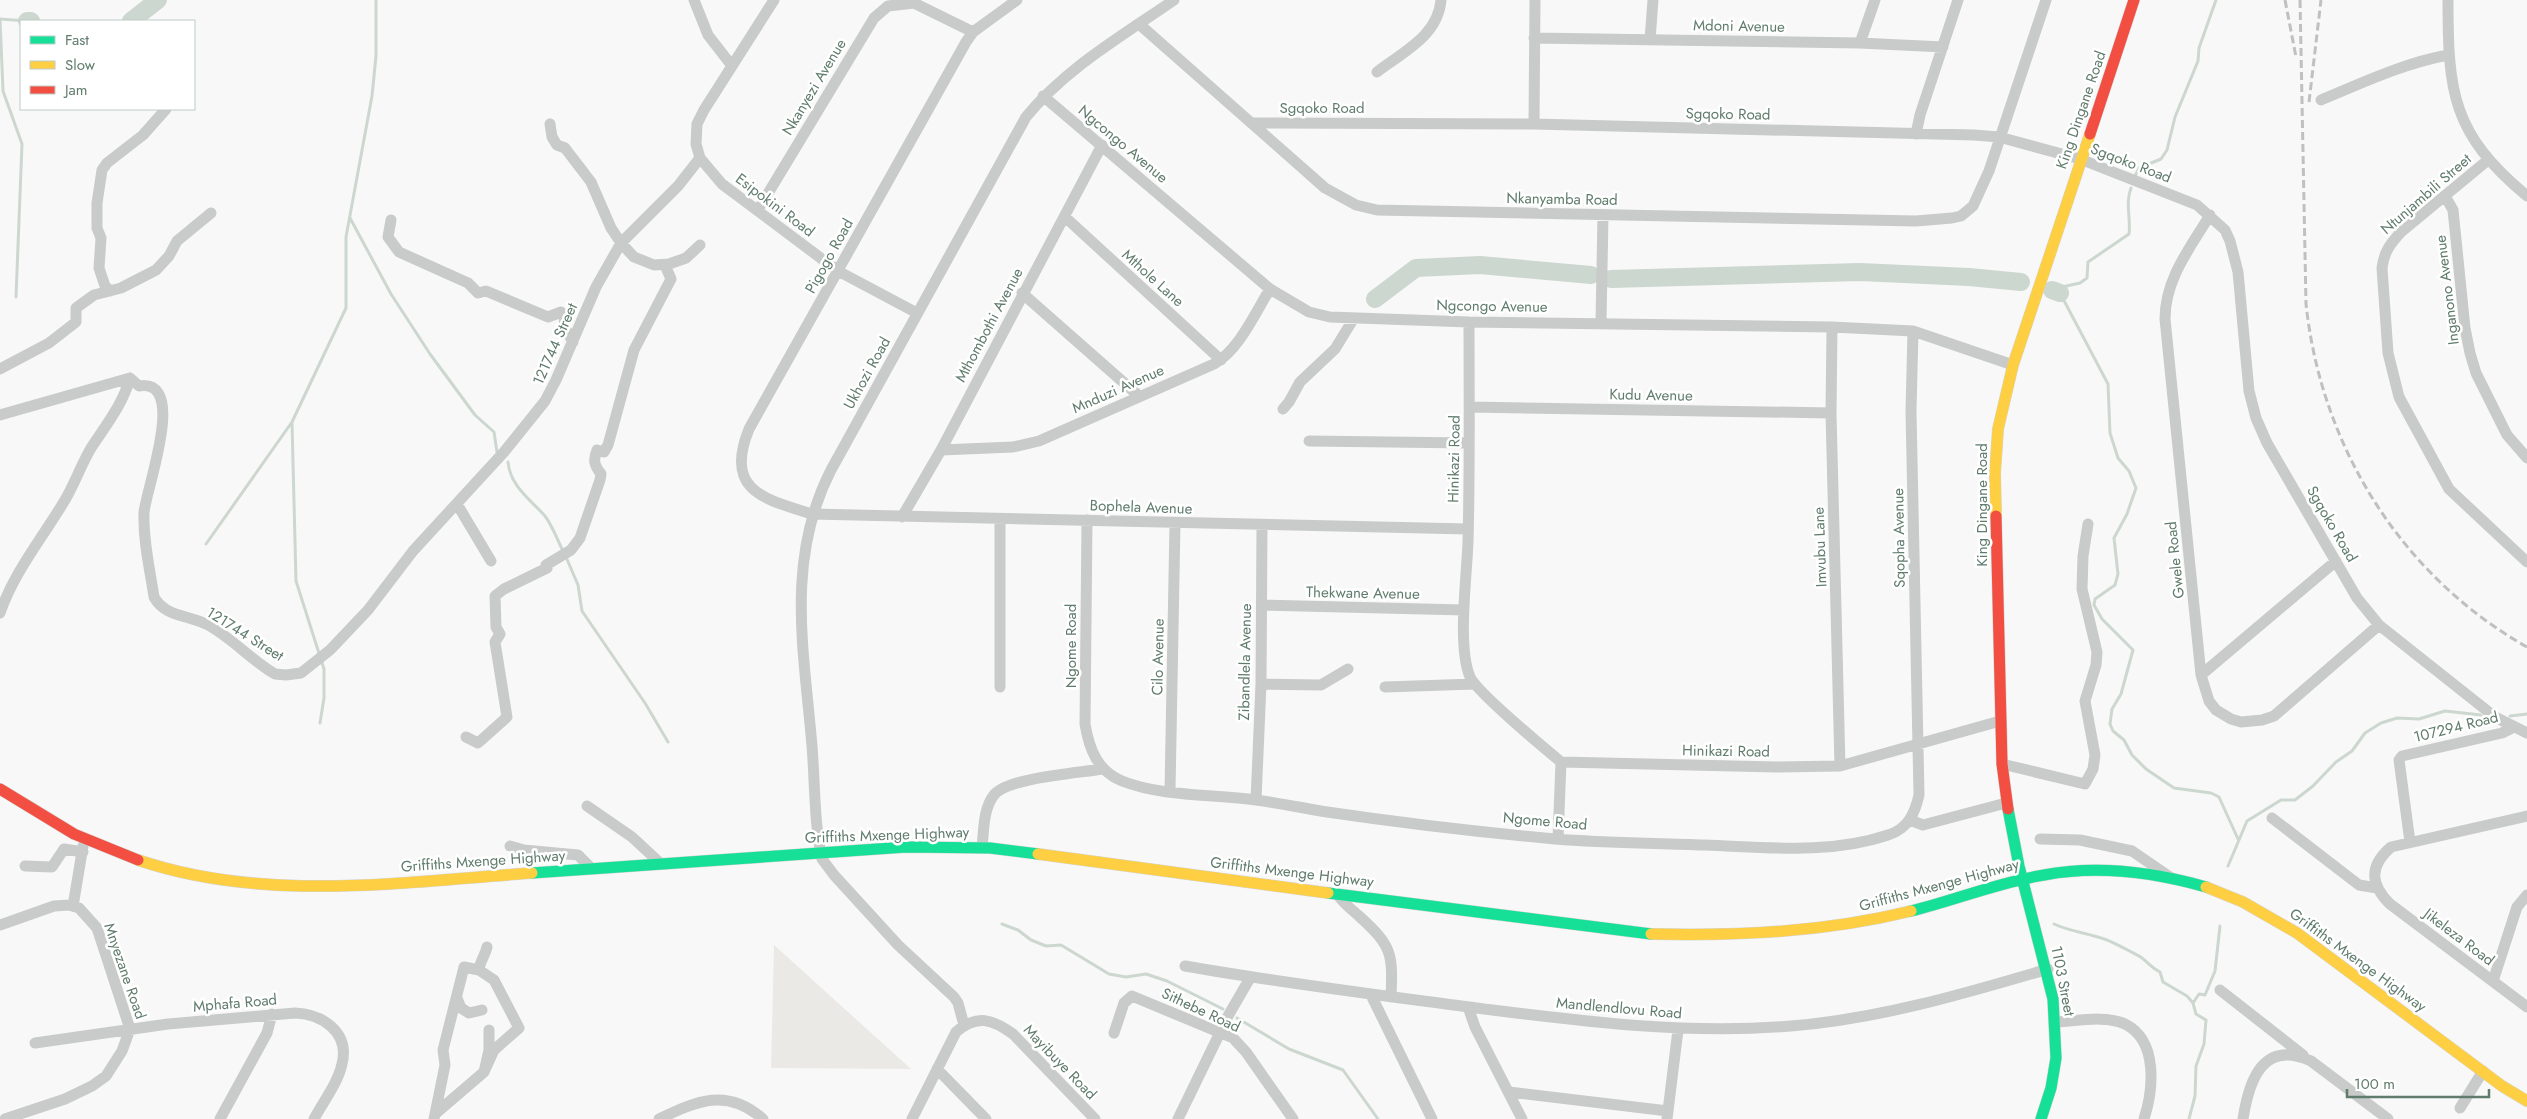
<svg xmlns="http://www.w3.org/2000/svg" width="2527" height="1119" font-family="Jost,sans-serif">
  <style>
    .green { fill: #ebe9e6 }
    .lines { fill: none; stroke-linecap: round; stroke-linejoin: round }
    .stream { stroke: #ccd7cf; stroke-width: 3 }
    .river { stroke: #ccd7cf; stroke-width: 18 }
    .fast-casing { stroke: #d2d4d3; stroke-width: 12 }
    .slow-casing { stroke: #d2d4d3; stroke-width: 12 }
    .jam-casing { stroke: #d2d4d3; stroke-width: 12 }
    .street { stroke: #c8cbc9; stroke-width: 11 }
    .fast { stroke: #16e098; stroke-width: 11 }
    .slow { stroke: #ffcf43; stroke-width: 11 }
    .jam { stroke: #f24e42; stroke-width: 11 }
    .rail { stroke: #bec1bf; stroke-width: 3; stroke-dasharray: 8 4; stroke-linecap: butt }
    .labels { text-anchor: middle; stroke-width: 5; stroke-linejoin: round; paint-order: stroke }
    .street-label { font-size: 15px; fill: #607c6d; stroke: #fff }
  </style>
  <rect width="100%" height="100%" fill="#f9f8f8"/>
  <path class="green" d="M774 945 911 1069 771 1068Z"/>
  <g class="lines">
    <path class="stream" d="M0 19 3 91 22 144 16 297
      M0 19 27 21
      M2135 176 2139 168 2161 159 2167 150 2175 117 2198 61 2199 48 2216 0
      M2131 188C2125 204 2131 217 2129 234L2088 262 2087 278 2080 283 2062 287 2060 293 2108 384 2110 433 2118 458 2129 471 2136 488 2127 514 2114 538 2118 574 2115 585 2095 599 2094 605 2102 619 2133 650 2121 694 2112 709 2110 724 2113 731 2124 740 2132 755 2146 769 2174 788 2211 793 2219 797 2238 839
      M350 218 391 294 430 354 475 415 494 432 497 452
      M292 422 296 581 324 669V698L320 723
      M508 462C510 486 531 500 545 516 552 525 558 541 563 551
      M206 544 292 422 346 308V237L372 96 376 56V0
      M566 557 578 585 582 611 645 703 668 742
      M2510 716 2527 714
      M2228 866 2247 821 2281 800H2295L2313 786 2336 762 2352 751 2365 733 2381 723 2397 718 2419 719 2445 711 2481 715
      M1002 924 1018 930 1031 940 1046 946 1061 945 1109 974 1126 977 1146 974 1167 981 1223 1009
      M2054 924C2071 932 2089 933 2107 940 2110 941 2140 956 2142 958 2150 964 2150 967 2160 972L2163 982 2187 996 2193 1003
      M1237 1018 1289 1049 1343 1070 1378 1119
      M2189 1119 2195 1096 2196 1066 2204 1044 2206 1020 2196 1014 2193 1003 2199 994 2205 995 2215 971 2220 926"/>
    <path class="river" d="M27 21H31
      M131 21 158 0
      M1611 279 1860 272 1969 277 2021 282
      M2052 290 2060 293
      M1375 299 1416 268 1480 265 1591 275"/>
    <defs>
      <path id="fast" d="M2008 809 2019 866 2053 999 2056 1058 2051 1088 2041 1119
        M532 873 906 847 990 848 1038 854
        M1328 893 1651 934
        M1911 911C1956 900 1999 882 2044 875 2097 865 2153 872 2206 887"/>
      <path id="slow" d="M1996 516 1995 473 1998 429 2013 365 2090 134
        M1038 854 1328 893
        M138 860C265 903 402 882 532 873
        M2206 887 2243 902 2297 933 2502 1086 2527 1101
        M1651 934C1739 936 1826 932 1911 911"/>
      <path id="jam" d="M2090 134 2134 0
        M1996 516 2002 764 2008 809
        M0 789 74 834 138 860"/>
    </defs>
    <use href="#fast" class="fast-casing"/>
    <use href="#slow" class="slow-casing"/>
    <use href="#jam" class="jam-casing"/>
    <path class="street" d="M694 0 708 35 732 66
      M774 0 704 110 697 124 696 144 700 158 722 184 838 271 917 313
      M1017 0 973 32 966 42 749 429C724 491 764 499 812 514L1468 529
      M2448 0C2448 92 2452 134 2527 196
      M1139 24 1325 188 1356 205 1377 210 1916 221 1952 218 1961 216 1973 206 1989 171 2046 0
      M1534 38 1860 43 1943 47
      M1650 40 1653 0
      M1860 43 1875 0
      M1377 72C1403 52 1438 36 1441 0
      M1043 96 1270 289 1309 312 1330 317 1469 322 1832 327 1913 331 2013 365
      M2321 100C2362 83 2404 63 2448 55
      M1252 123 1534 124 1974 135 1999 137 2080 159 2197 205 2225 230 2230 241 2238 272 2249 391 2256 418 2267 443 2357 598 2379 625 2495 717 2527 733
      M550 124 552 137 557 145 565 148 591 182 611 228 621 243 634 257 654 265 669 264 686 258 700 245
      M1534 124 1535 0
      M1916 134 1920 115 1958 0
      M2488 160 2401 232C2390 244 2384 252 2382 268L2388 353 2399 397 2449 489 2527 562
      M2445 196 2453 210 2465 328 2470 353 2476 373 2507 435 2527 458
      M758 210 874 18 888 6 914 3 973 32
      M2210 215C2190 248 2165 279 2165 319L2201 675 2209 701 2216 710 2231 719 2241 722 2262 720 2274 716 2379 625
      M1065 217 1221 360
      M391 220 388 237 399 252 468 283 478 293 486 291 548 317 561 312 564 316 565 328 573 342
      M110 291 105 286 99 268 101 238 97 228V203L102 170 107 163 143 135 166 109
      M1022 293 1139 396
      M1469 322C1469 395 1470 468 1468 541 1467 576 1457 646 1470 677 1477 692 1544 748 1561 762L1776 767 1840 766 2000 721
      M1601 322 1603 216
      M1832 327 1831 413 1840 766
      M0 369 49 343 76 322V308L94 295 121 288 156 270 169 256 177 241 211 213
      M1469 407 1831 413
      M1283 409 1289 402 1300 382 1335 349 1354 318
      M0 415 130 378
      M1309 441 1469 443
      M941 450 1013 447 1039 441 1214 364C1239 350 1255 313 1270 289
      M457 504 491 561
      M902 517 941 450 1102 145
      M1000 519V687
      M1087 520 1085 724C1089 748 1097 771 1122 781 1163 797 1212 794 1256 800 1279 803 1303 808 1327 812 1402 823 1479 832 1555 839 1605 843 1655 843 1704 845 1765 847 1829 855 1888 835 1908 829 1915 813 1919 795L1911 411 1913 331
      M1262 605 1464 610
      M0 613C14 572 43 537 65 500 75 483 81 465 91 448 106 425 123 404 130 378L139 386C189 378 145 491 144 513 143 541 150 570 154 597 165 617 189 615 208 625 232 638 251 660 275 674L286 675 301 673 330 650 368 610 413 551 504 452 545 401 556 380 596 287 621 243 678 186 700 158
      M2201 675 2336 561
      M1261 684 1321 685 1348 669
      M1385 687 1475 684
      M466 737 478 743 507 717 495 642 500 634 496 627 495 596 504 589 547 568 546 565 571 550 580 538 600 480 601 474C594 465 593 460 597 450L604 452 608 445 634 350 671 279 665 265
      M2002 764 2085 784 2093 769 2095 755 2085 701 2096 665 2097 652 2082 589 2083 556 2088 524
      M1170 791 1175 523
      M1256 800 1261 684 1262 525
      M587 806 632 837 660 863
      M2527 816 2391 847C2369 866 2370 884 2390 904L2527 1007
      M2272 818 2359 885 2377 888
      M1910 820 1923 825 2006 803
      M1558 839 1561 762
      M2040 839 2080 840 2132 851 2170 877
      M2410 842 2399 760 2402 756 2502 733 2514 727
      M510 846 524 850 578 855 591 868
      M982 847C984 830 983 809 994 795 1006 778 1079 773 1102 769
      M25 866 52 867 64 849 83 852
      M1337 894C1343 903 1351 909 1359 916 1392 946 1393 953 1391 997
      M73 906 83 846
      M0 925 54 906 69 905 79 908 97 928 130 1029 122 1051 106 1076 92 1086 65 1099 5 1119
      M1185 966C1282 983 1379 995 1476 1008 1581 1021 1685 1035 1791 1026 1879 1019 1963 994 2048 969
      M479 970 494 980 519 1028 494 1050 484 1072 489 1050V1030
      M2493 981 2517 907 2527 895
      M2220 990 2303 1055
      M1371 995 1432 1119
      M457 998 461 1008 469 1013 482 1010
      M1468 1007 1475 1027 1522 1119
      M2057 1022C2077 1021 2106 1015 2125 1024 2159 1041 2153 1091 2144 1119
      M964 1025 958 1003 954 997 898 945 834 875 822 859C814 823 815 782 812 746 804 650 785 560 831 470L1026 117C1066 68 1122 36 1174 0
      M1114 1033 1124 1003 1132 996 1233 1038 1246 1052 1293 1119
      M35 1043 168 1024 295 1013C322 1014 350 1032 342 1064 338 1083 323 1102 314 1119
      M937 1069 986 1119
      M1509 1092 1668 1111
      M2460 1108 2483 1071
      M435 1114 484 1072
      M220 1119 267 1033 272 1014
      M434 1119 445 1065 443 1050 464 967 479 970C480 961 485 956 487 947
      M659 1119C697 1101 727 1087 763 1119
      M912 1119 956 1032C977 1014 992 1019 1013 1034L1095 1119
      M1178 1119 1228 1016 1250 978
      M1667 1119 1678 1030
      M2243 1119C2249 1080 2263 1039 2311 1061L2388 1119"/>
    <use href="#fast" class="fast"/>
    <use href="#slow" class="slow"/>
    <use href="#jam" class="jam"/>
    <path class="rail" d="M2285 0 2296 57
      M2300 0 2306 304C2321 446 2401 576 2527 647
      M2309 102 2321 0"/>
  </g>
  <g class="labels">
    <g class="street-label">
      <text transform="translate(1739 26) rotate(1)" y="5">Mdoni Avenue</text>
      <text transform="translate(814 87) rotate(-59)" y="5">Nkanyezi Avenue</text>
      <text x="1322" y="113">Sgqoko Road</text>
      <text transform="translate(2081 110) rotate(-71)" y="5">King Dingane Road</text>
      <text transform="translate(1728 114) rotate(1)" y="5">Sgqoko Road</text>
      <text transform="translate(1123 144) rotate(40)" y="5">Ngcongo Avenue</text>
      <text transform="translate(2131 163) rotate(21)" y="5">Sgqoko Road</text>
      <text transform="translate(2426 194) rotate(-41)" y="5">Ntunjambili Street</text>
      <text transform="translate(1562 199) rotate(1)" y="5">Nkanyamba Road</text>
      <text transform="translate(775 205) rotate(37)" y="5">Esipokini Road</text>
      <text transform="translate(829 256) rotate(-61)" y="5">Pigogo Road</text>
      <text transform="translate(1153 278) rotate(42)" y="5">Mthole Lane</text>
      <text transform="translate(2447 290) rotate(-97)" y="5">Inganono Avenue</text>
      <text transform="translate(1492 306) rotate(1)" y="5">Ngcongo Avenue</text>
      <text transform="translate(989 325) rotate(-62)" y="5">Mthombothi Avenue</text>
      <text transform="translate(555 344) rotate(-66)" y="5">121744 Street</text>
      <text transform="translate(867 373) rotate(-61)" y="5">Ukhozi Road</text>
      <text transform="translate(1118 389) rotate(-24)" y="5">Mnduzi Avenue</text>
      <text transform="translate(1651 395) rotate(1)" y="5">Kudu Avenue</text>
      <text transform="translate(1454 459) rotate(-89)" y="5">Hinikazi Road</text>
      <text transform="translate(1982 505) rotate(-90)" y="5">King Dingane Road</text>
      <text transform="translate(1141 507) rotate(2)" y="5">Bophela Avenue</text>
      <text transform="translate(2332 524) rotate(60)" y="5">Sgqoko Road</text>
      <text transform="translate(1899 538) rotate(-91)" y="5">Sqopha Avenue</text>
      <text transform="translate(1820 547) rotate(-92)" y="5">Imvubu Lane</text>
      <text transform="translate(2175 560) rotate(-96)" y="5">Gwele Road</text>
      <text transform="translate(1363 593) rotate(1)" y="5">Thekwane Avenue</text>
      <text transform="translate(245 634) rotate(32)" y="5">121744 Street</text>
      <text transform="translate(1071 646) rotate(-90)" y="5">Ngome Road</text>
      <text transform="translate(1158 657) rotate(-89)" y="5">Cilo Avenue</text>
      <text transform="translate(1245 662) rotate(-89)" y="5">Zibandlela Avenue</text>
      <text transform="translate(2456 727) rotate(-14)" y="5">107294 Road</text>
      <text transform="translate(1726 751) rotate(1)" y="5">Hinikazi Road</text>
      <text transform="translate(1545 821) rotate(5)" y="5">Ngome Road</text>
      <text transform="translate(887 835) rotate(-2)" y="5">Griffiths Mxenge Highway</text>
      <text transform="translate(483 861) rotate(-4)" y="5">Griffiths Mxenge Highway</text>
      <text transform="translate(1292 872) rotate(7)" y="5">Griffiths Mxenge Highway</text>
      <text transform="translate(1939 885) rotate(-15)" y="5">Griffiths Mxenge Highway</text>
      <text transform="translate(2459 937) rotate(37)" y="5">Jikeleza Road</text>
      <text transform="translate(2358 960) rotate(36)" y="5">Griffiths Mxenge Highway</text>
      <text transform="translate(125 971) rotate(71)" y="5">Mnyezane Road</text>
      <text transform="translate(2063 981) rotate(79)" y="5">1103 Street</text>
      <text transform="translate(235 1003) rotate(-5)" y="5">Mphafa Road</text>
      <text transform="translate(1619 1008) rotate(5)" y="5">Mandlendlovu Road</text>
      <text transform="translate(1201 1010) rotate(25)" y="5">Sithebe Road</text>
      <text transform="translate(1060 1062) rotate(46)" y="5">Mayibuye Road</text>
    </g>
  </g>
  <rect x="20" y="20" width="175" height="90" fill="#ffffff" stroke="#bfcbc5"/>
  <rect x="30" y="36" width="25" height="8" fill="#16e098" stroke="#bfcbc5"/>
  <text x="65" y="45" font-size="15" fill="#607c6d">Fast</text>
  <rect x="30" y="61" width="25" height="8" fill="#ffcf43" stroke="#bfcbc5"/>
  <text x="65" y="70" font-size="15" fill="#607c6d">Slow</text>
  <rect x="30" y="86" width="25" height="8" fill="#f24e42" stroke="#bfcbc5"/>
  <text x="65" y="95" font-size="15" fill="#607c6d">Jam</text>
  <path d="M2347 1089v8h142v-8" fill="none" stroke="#607c6d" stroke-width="2.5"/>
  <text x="2354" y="1089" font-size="15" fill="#607c6d" stroke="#ffffff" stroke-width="4" paint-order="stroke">100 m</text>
</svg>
